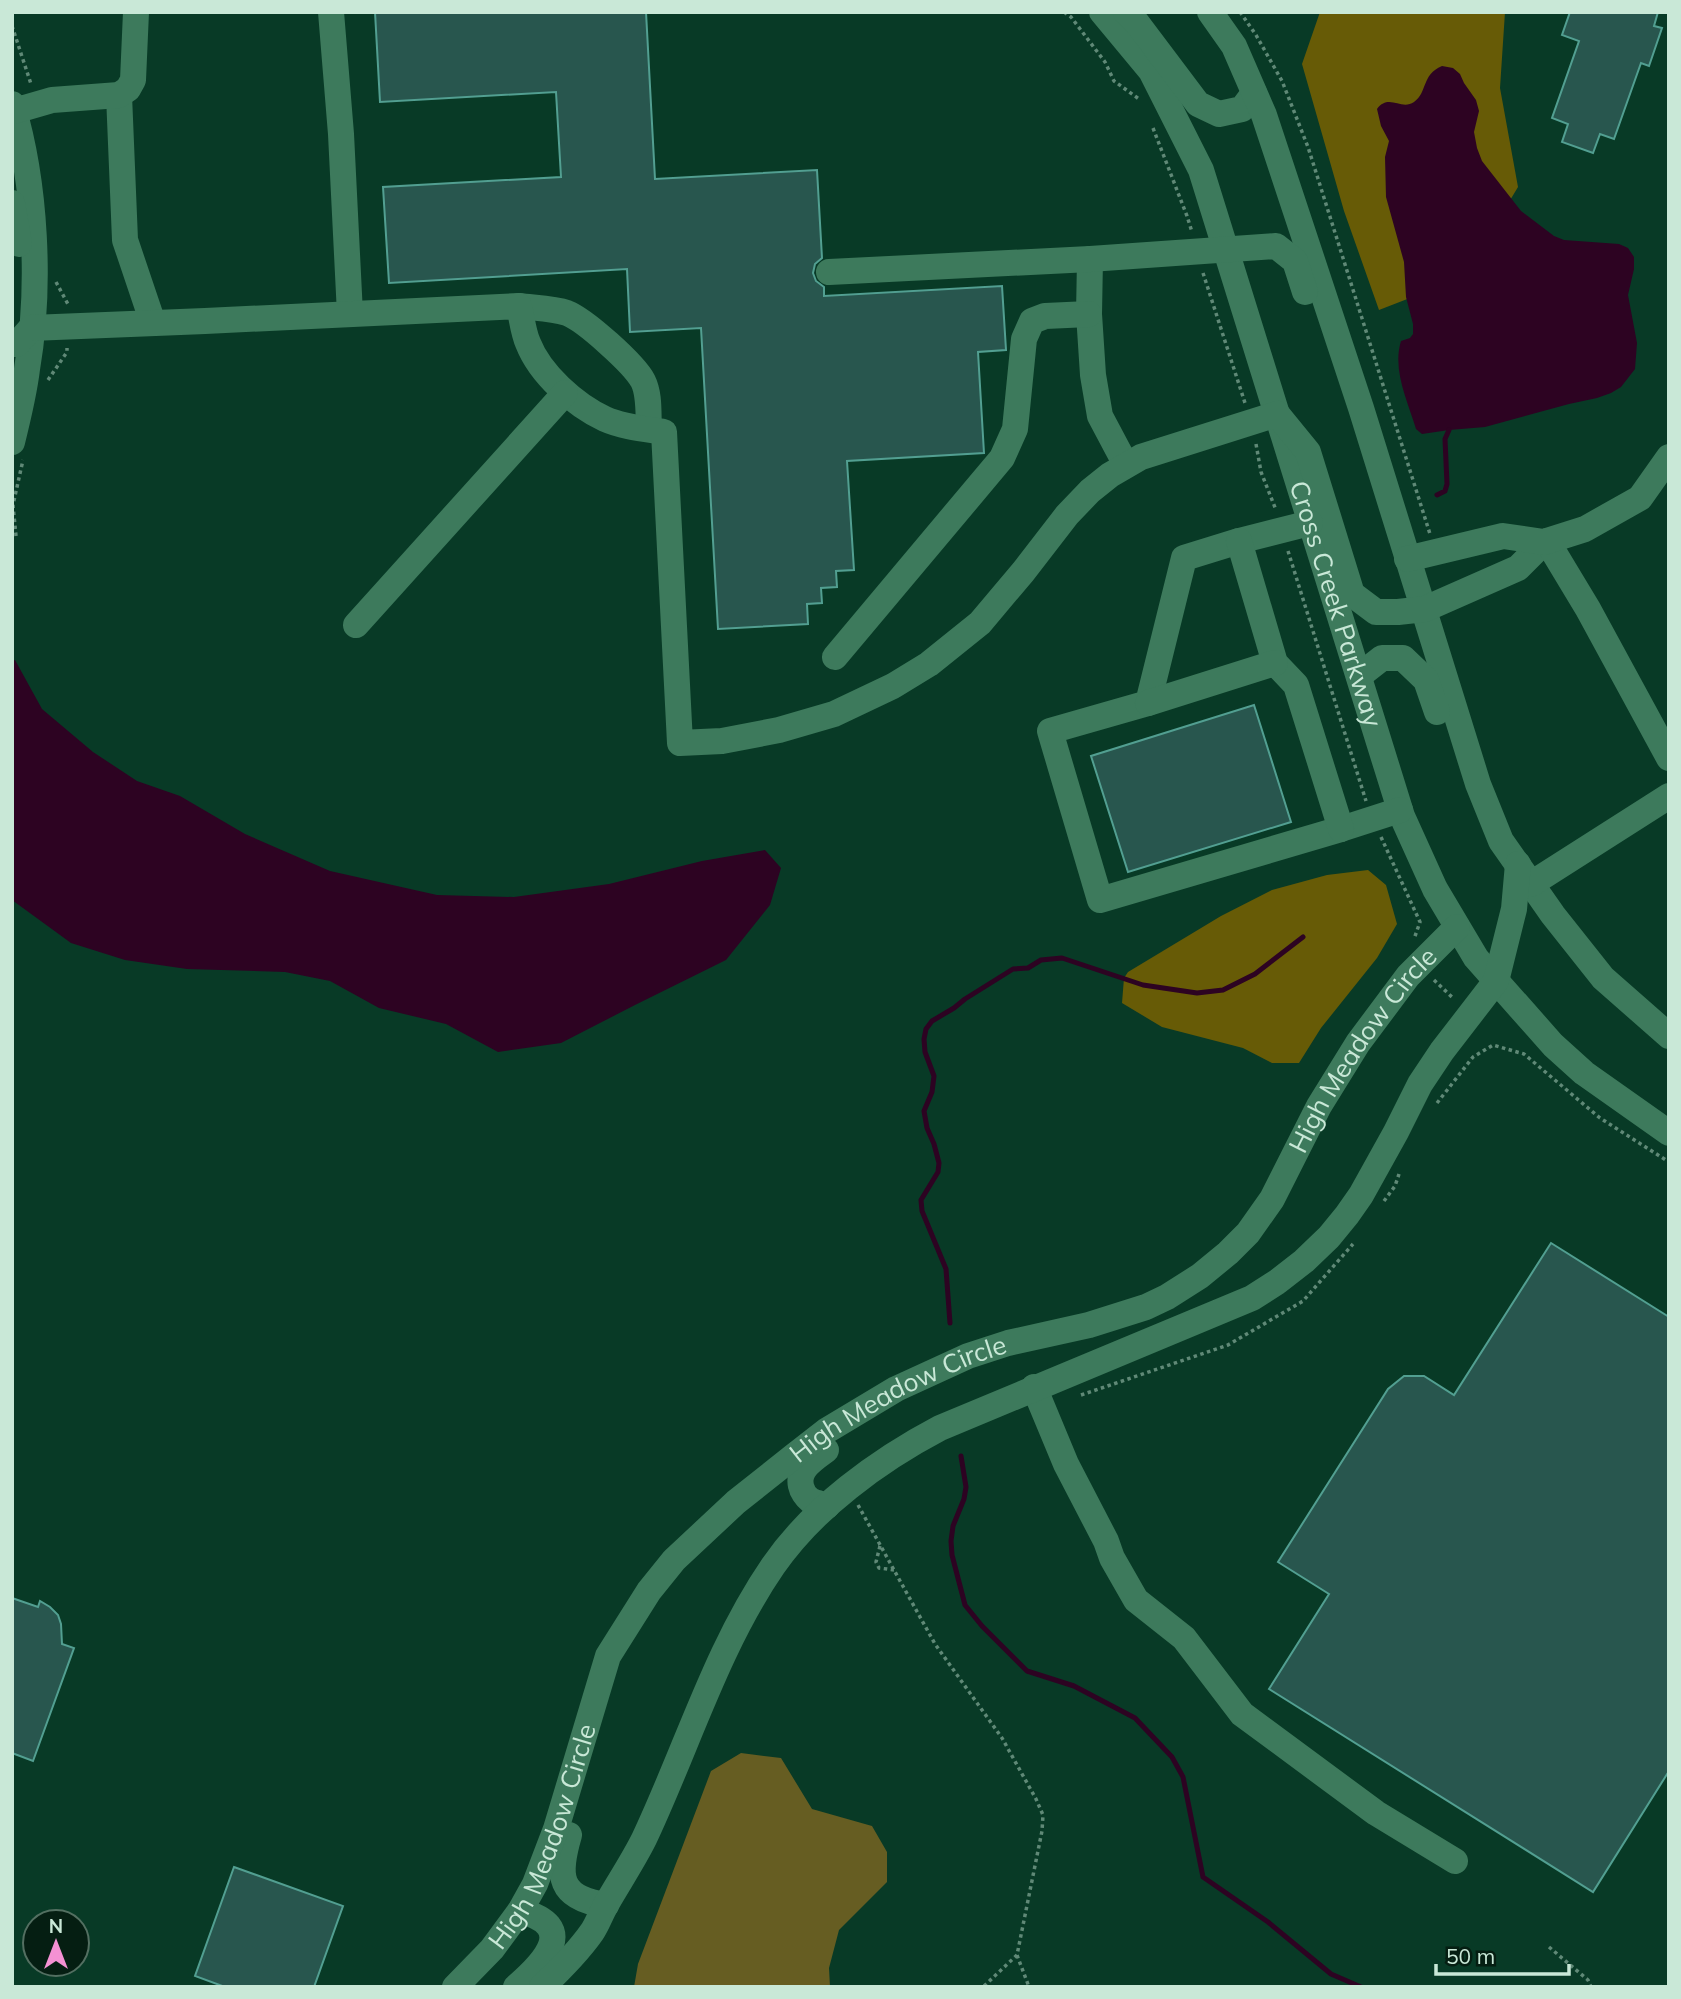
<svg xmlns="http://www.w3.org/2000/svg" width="1681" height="1999" font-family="Mulish,sans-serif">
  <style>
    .green { fill: #675b06 }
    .forest { fill: #665d22 }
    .water { fill: #2d0322 }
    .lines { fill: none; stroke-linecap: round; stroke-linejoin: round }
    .stream { stroke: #2d0322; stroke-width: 5 }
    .building { fill: #28564e; stroke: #529f91; stroke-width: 2 }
    .path { stroke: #608977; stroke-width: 3.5; stroke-dasharray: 3.5 3.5; stroke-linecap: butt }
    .minor { stroke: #3d7a5c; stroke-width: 26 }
    .labels { text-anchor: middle; stroke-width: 5; stroke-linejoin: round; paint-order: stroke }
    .street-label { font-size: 26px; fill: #c9e8d7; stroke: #051e12 }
  </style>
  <rect width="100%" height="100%" fill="#083a26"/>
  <path class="green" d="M1320 12H1505L1500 88 1518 187 1464 277 1379 310 1344 211 1302 64Z
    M1368 870 1386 885 1397 924 1377 958 1321 1028 1299 1063H1272L1243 1048 1162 1027 1122 1003 1124 978 1128 972 1221 916 1272 890 1327 875Z"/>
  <path class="forest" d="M741 1753 781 1758 812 1809 872 1826 887 1852V1882L839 1930 829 1968 830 1987H634L638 1964 711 1771Z"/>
  <path class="water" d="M1442 66 1453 68 1460 74 1464 83 1476 100 1479 111 1474 132 1477 148 1482 161 1521 211 1554 236 1564 240 1619 244 1628 248 1634 257V269L1628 295 1637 343 1635 369 1621 387 1611 393 1597 398 1569 404 1485 427 1449 430 1422 434 1416 429C1408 402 1392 370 1401 341L1410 338 1413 334V324L1406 297 1404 262 1386 197 1385 157 1389 141 1381 126 1377 109C1389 93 1401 111 1414 102 1428 92 1421 75 1442 66Z
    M15 660 42 709 93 752 137 781 180 796 245 834 330 871 437 895 514 897 609 884 702 861 765 850 781 868 770 905 726 960 635 1005 561 1043 498 1052 446 1024 379 1008 330 981 285 972 187 969 125 960 71 943 12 900V661Z"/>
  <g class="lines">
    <path class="stream" d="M1437 495 1445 491 1447 484 1445 439 1449 430
      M950 1323 946 1269 922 1211 921 1200 938 1172 939 1163 934 1144 927 1128 924 1111 932 1092 934 1076 925 1052 924 1039 926 1029 932 1021 954 1008 965 999 1013 969 1028 968 1041 960 1062 958 1143 985 1197 993 1223 990 1255 974 1303 937
      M961 1456 966 1487 964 1499 953 1526 951 1541 952 1555 965 1605 982 1626 1027 1671 1074 1686 1135 1718 1172 1757 1183 1777 1203 1877 1268 1922 1331 1974 1361 1987"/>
  </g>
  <path class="building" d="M375 12H646L655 179 817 170 822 258 815 264 813 273 816 281 824 287V296L1002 286 1006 350 978 352 984 453 847 461 854 570 836 571 837 587 821 588 822 603 807 604 808 624 718 629 701 328 630 332 627 269 389 283 383 187 561 177 556 92 380 102Z
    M1570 12H1658L1654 26 1662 28 1649 66 1641 63 1614 139 1600 134 1593 153 1562 142 1568 124 1552 118 1579 41 1562 35Z
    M1254 705 1291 822 1128 872 1091 756Z
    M1551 1243 1669 1317V1771L1593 1892 1269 1689 1329 1594 1278 1562 1388 1389 1404 1376H1424L1454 1395Z
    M12 1598 38 1607 40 1601 50 1607 58 1615 61 1624 62 1644 74 1648 33 1761 12 1753Z
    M234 1867 343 1906 314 1987H225L195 1976Z"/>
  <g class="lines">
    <path class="path" d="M1064 12 1071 17 1105 62 1114 81 1139 99
      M1240 12 1256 35 1282 81 1308 147 1430 534
      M12 26 31 84
      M1153 128 1187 216 1192 232
      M1203 273 1245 403
      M56 282 69 306
      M48 380 67 352V348
      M1256 444 1261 472 1276 510
      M16 536 13 505 23 460
      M1288 551 1366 801
      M1381 837 1420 922 1414 939
      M1434 980 1454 999
      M1437 1103 1473 1057 1493 1045 1524 1054 1600 1118 1669 1162
      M1384 1201 1395 1186 1399 1174
      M1081 1395 1228 1345 1303 1301 1353 1244
      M858 1505 935 1644 1002 1738 1036 1799 1043 1815 1042 1831 1017 1955 983 1987
      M880 1546 876 1562 879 1568 894 1570
      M1549 1947 1588 1980 1591 1987
      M1017 1955 1029 1987"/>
    <g class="minor">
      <path d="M331 12 341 134 350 314"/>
      <path id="s1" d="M1102 12 1151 71 1201 170 1402 816 1435 889 1476 958 1553 1045 1584 1073 1669 1133"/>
      <path d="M1126 12 1137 23 1198 104 1219 114 1242 109 1254 93"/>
      <path d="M1210 12 1234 46 1264 115 1361 408 1478 784 1501 841 1553 915 1603 978 1669 1036"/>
      <path d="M119 95 125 240 153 323"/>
      <path d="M12 104C36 184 41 287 27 369 24 394 18 418 12 442"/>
      <path d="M14 111 52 100 119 95 128 89 133 80 136 12"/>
      <path d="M12 203 19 244"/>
      <path d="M1090 259 1089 314 1093 375 1100 416 1126 465"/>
      <path d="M829 272 1090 259 1276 246 1295 261 1305 292"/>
      <path d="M519 306C534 308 553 308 567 313 585 320 634 364 643 381 650 395 648 414 649 429"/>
      <path d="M12 344H17L31 328 205 321 519 306C522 318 523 332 528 343 540 374 575 405 605 419 623 427 645 429 664 432L680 743 722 741 779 730 834 714 893 686 929 664 980 623 1023 572 1067 515 1090 491 1110 475 1141 457 1277 414 1308 452 1352 594 1376 612H1398L1425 609 1518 568 1544 542"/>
      <path d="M1310 523 1239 541 1184 558 1148 703 1050 731 1100 900 1341 829 1400 810"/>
      <path d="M1239 541 1275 663 1296 685 1341 829"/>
      <path d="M1547 541 1588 609 1669 758"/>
      <path d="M1407 559 1503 536 1544 542 1585 529 1640 498 1669 457"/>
      <path d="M356 625 565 393"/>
      <path d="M835 657 1002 458 1015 429 1024 339 1032 321 1045 316 1089 314"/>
      <path d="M1359 676 1382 658H1403L1426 680 1437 712"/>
      <path d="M1148 703 1275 663"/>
      <path d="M1531 884 1669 796"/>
      <path d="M1034 1387 1066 1464 1106 1541 1112 1558 1136 1600 1184 1638 1242 1714 1376 1813 1455 1861"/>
      <path d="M826 1450C814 1459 797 1469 801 1486 802 1491 806 1497 810 1500 815 1503 822 1504 827 1506"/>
      <path d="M569 1835C557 1876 558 1898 606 1905"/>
      <path id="s2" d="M455 1987 492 1949 520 1911 535 1884 556 1829 608 1656 649 1591 674 1560 736 1502 794 1456 826 1431 896 1389 968 1356 1008 1343 1089 1325 1146 1307 1167 1297 1200 1276 1228 1253 1248 1233 1272 1199 1319 1106 1358 1043 1408 976 1457 927"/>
      <path d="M516 1987C545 1962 579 1926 520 1911"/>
      <path d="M542 1987C560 1970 578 1952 592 1932 598 1923 601 1913 607 1903 619 1882 633 1861 644 1839 687 1748 716 1649 773 1566 813 1508 879 1460 940 1428L1252 1298 1277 1282 1304 1261 1329 1237 1347 1215 1361 1195 1396 1132 1420 1084 1442 1051 1496 981 1514 909 1518 864"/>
    </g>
  </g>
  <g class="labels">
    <g class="street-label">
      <text dy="9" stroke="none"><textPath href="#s1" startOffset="642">Cross Creek Parkway</textPath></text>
      <text dy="9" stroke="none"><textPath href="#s2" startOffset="1376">High Meadow Circle</textPath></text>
      <text dy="9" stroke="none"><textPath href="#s2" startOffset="766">High Meadow Circle</textPath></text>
      <text dy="9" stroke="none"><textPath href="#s2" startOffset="178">High Meadow Circle</textPath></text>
    </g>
  </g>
  <rect width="1681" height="1999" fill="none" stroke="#c9e8d7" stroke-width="28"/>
  <g transform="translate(56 1943)"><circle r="33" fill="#051e12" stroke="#536f61" stroke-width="2"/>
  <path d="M0-5L12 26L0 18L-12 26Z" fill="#f491d3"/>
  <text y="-10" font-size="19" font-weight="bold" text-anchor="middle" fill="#c9e8d7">N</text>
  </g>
  <path d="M1436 1964v10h133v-10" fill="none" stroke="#c9e8d7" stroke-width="3.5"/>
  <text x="1446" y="1964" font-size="21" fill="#c9e8d7" stroke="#051e12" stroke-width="5" paint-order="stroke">50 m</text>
</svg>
